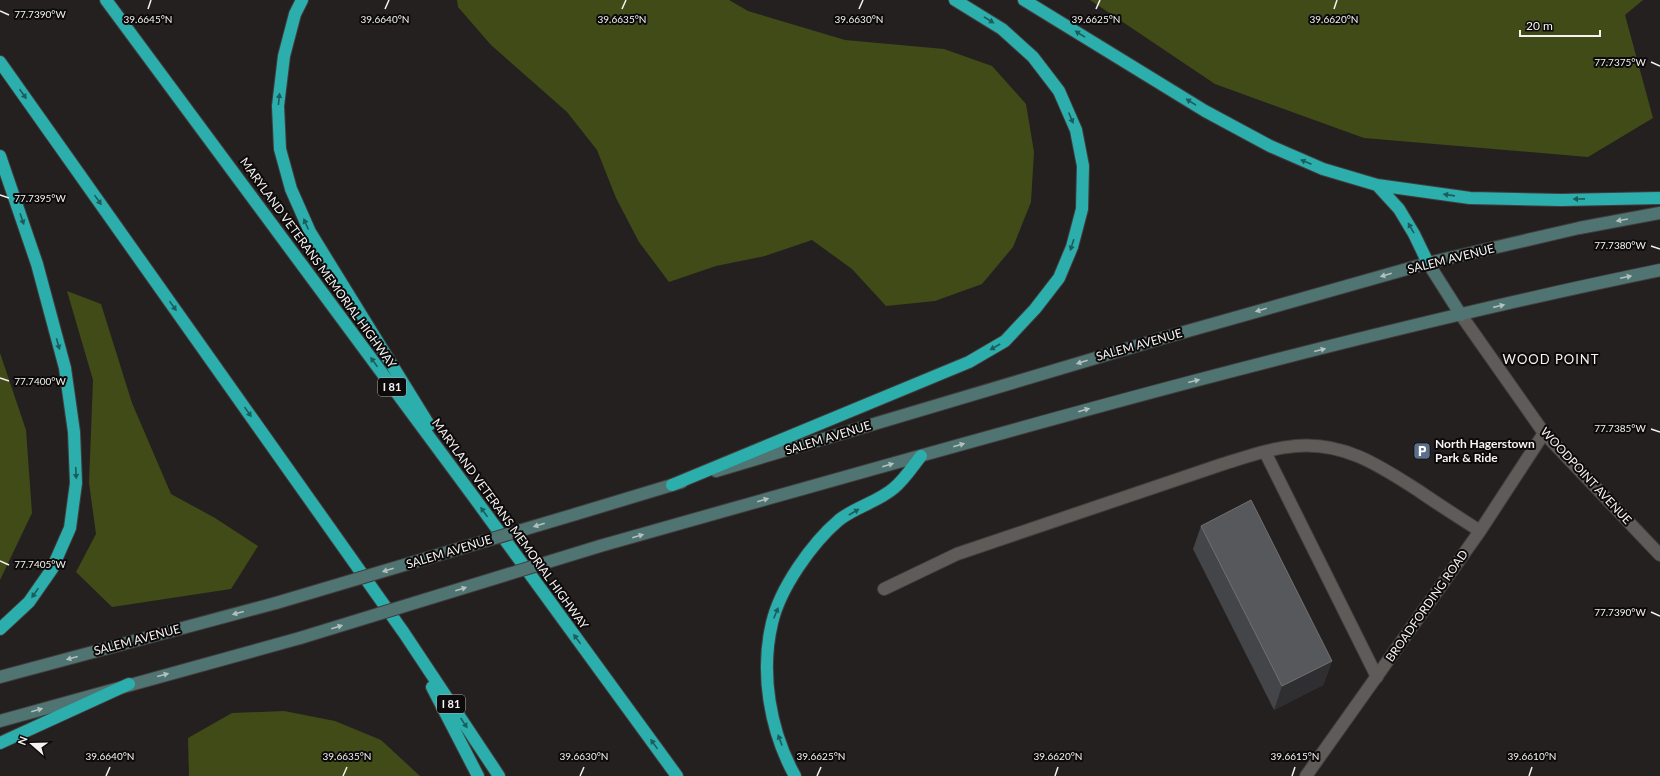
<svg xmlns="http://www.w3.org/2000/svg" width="1660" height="776" font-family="Lato,sans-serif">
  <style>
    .green { fill: #414b17 }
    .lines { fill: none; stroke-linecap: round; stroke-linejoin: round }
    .service-casing { stroke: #413d3c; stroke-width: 14 }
    .minor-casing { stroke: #413d3c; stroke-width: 14 }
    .secondary-casing { stroke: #413d3c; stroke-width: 14 }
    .motorway-casing { stroke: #413d3c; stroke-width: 14 }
    .service { stroke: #5f5b59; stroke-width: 12 }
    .minor { stroke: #5f5b59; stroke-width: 12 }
    .secondary { stroke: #4f7472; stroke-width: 12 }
    .motorway { stroke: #2baeac; stroke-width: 12 }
    .secondary-bridge-casing { stroke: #413d3c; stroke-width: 14; stroke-linecap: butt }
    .secondary-bridge { stroke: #4f7472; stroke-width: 12 }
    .wall { fill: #444549 }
    .shaded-wall { fill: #2f2e30 }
    .building { fill: #57585b; stroke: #707072 }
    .oneway { fill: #1c5c5b }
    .oneway2 { fill: #b3c0be }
    .ticks { fill: none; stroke: #f5f2f1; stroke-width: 1.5 }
    .labels { text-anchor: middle; stroke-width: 4; stroke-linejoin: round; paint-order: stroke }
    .shield { fill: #0c0a0a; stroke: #afacac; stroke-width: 1 }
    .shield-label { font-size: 11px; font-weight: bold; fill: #f5f2f1 }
    .street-label { font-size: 12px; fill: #f5f2f1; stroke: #0c0a0a }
    .poi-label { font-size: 12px; font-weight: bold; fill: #f5f2f1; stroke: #0c0a0a; text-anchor: start }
    .neighbourhood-label { font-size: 13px; letter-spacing: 1px; fill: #f5f2f1; stroke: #0c0a0a }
    .ticks-label { font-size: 10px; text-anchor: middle; fill: #f5f2f1; stroke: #0c0a0a; stroke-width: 4; stroke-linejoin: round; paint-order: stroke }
  </style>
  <rect width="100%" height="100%" fill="#24201f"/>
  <path class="green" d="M457 0H729L748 11 845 40 944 49 992 66 1026 104 1034 152 1031 202 1013 247 982 284 935 301 886 306 852 269 812 240 765 256 716 266 669 282 639 242 616 198 597 150 567 112 491 45 458 7Z
    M1090 0H1643L1625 15 1653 118 1588 157 1364 138 1215 84Z
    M67 291 101 304 132 403 171 494 215 518 258 546 231 589 112 607 76 572 96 534 89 483 93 380Z
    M0 353 26 430 32 513 0 580Z
    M284 711 335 721 381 740 420 776H189L188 738 232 713Z"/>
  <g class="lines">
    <defs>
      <path id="service" d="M1265 452 1377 677"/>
      <path id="minor" d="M1461 315 1544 433 1660 555
        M884 589 957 554 1223 464C1246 457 1271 448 1296 446 1345 442 1380 466 1419 491 1439 505 1460 518 1480 531
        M1306 776 1480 531 1544 433"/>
      <path id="secondary" d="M1428 263 1461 315
        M716 471 1163 338 1428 263 1579 228 1660 213
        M576 514 682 482
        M600 546C952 447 1302 344 1660 270
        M0 677 276 603
        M0 721 300 638"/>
      <path id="motorway" d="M106 0 473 496 677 776
        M302 0 295 14 284 56 278 106 280 149 291 189 310 232 429 425
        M1024 0 1205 111 1270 146 1323 169 1377 185 1399 209 1414 234 1428 263
        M0 62 404 633 499 776
        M0 156 37 264 65 368 74 432 76 483 70 528 52 569 29 602 0 629
        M1377 185 1470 198 1561 200 1660 198
        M672 485 969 362 1005 341 1035 309 1059 278 1072 247 1082 209 1083 166 1076 130 1059 91 1033 57 1002 29 955 0
        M432 687 478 776
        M0 743 129 684
        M795 776C770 731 760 673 772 623 780 588 812 543 839 520 855 507 878 502 894 488 904 480 913 466 921 456"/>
    </defs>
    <use href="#service" class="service-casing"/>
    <use href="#minor" class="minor-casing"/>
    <use href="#secondary" class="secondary-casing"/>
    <use href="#motorway" class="motorway-casing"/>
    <use href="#service" class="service"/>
    <use href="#minor" class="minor"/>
    <use href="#secondary" class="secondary"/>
    <use href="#motorway" class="motorway"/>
    <defs>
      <path id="secondary-bridge" d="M276 603 576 514
        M300 638 600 546"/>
    </defs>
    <use href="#secondary-bridge" class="secondary-bridge-casing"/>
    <use href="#secondary-bridge" class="secondary-bridge"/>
  </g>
  <path class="wall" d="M1201 526 1332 661 1323 685 1274 710 1193 549Z"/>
  <path class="shaded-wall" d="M1332 661 1323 685 1274 710 1282 686Z"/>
  <path class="building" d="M1251 500 1332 661 1282 686 1201 526Z"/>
  <defs><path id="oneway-solid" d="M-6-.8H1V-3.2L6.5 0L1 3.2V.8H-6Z"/></defs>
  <g class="oneway">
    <use href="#oneway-solid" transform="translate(989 20) rotate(32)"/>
    <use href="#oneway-solid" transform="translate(1080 34) rotate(-148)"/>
    <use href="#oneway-solid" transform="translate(23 94) rotate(55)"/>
    <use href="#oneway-solid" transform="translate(279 99) rotate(-84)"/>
    <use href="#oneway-solid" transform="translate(1191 102) rotate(-148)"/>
    <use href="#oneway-solid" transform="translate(1071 118) rotate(67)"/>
    <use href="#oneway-solid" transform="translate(1306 162) rotate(-157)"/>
    <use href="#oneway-solid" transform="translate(1449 195) rotate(-172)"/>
    <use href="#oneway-solid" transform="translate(1579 199) rotate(179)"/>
    <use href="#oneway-solid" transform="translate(98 200) rotate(55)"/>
    <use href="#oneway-solid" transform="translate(22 219) rotate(71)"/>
    <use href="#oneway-solid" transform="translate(306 224) rotate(-114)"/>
    <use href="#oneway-solid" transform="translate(1411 228) rotate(-120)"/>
    <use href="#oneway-solid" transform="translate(1072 245) rotate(108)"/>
    <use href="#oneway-solid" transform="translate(173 306) rotate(55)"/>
    <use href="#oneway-solid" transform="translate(58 344) rotate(75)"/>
    <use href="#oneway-solid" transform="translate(995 347) rotate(150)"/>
    <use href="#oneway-solid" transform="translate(374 362) rotate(-126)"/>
    <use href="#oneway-solid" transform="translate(248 412) rotate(55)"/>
    <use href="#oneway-solid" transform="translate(76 473) rotate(87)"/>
    <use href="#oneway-solid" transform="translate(484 512) rotate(-126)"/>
    <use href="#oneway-solid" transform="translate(854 512) rotate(-30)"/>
    <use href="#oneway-solid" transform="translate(35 593) rotate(125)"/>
    <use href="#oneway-solid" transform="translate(776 613) rotate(-68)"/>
    <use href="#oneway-solid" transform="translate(577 639) rotate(-126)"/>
    <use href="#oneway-solid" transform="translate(464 723) rotate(56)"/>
    <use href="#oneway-solid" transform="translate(780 740) rotate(-110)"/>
    <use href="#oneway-solid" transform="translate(654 744) rotate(-126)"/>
  </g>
  <g class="oneway2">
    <use href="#oneway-solid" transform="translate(1622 220) rotate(170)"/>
    <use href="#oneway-solid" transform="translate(1386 275) rotate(164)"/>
    <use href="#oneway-solid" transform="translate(1626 277) rotate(-12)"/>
    <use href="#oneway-solid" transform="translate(1499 306) rotate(-13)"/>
    <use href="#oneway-solid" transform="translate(1261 310) rotate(164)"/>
    <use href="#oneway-solid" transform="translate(1320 350) rotate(-14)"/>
    <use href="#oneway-solid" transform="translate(1082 362) rotate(163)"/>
    <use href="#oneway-solid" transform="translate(1194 381) rotate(-14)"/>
    <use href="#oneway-solid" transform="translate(1084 410) rotate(-16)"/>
    <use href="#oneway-solid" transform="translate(959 445) rotate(-16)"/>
    <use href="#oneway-solid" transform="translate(888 465) rotate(-16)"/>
    <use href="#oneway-solid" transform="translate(763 500) rotate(-16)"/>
    <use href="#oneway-solid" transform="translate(539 525) rotate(163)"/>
    <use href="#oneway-solid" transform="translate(638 536) rotate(-16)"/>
    <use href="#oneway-solid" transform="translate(388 570) rotate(163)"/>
    <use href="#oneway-solid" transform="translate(461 589) rotate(-17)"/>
    <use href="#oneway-solid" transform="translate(238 613) rotate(165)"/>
    <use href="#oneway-solid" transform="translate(337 627) rotate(-17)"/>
    <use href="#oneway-solid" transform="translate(72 658) rotate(165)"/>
    <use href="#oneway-solid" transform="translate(163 675) rotate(-15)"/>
    <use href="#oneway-solid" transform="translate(37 710) rotate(-16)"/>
  </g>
  <path class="ticks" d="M148 9 151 0M385 9 389 0M622 9 626 0M859 9 863 0M1096 9 1100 0M1334 9 1337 0M0 11 9 15M1651 62 1660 66M0 195 9 198M1651 246 1660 249M0 378 9 381M1651 429 1660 432M0 561 9 565M1651 612 1660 616M106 776 110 767M343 776 347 767M580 776 584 767M817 776 821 767M1055 776 1058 767M1292 776 1295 767M1529 776 1532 767"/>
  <defs>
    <symbol id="parking-square" viewBox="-11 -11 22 22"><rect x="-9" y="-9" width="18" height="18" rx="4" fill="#5c6f8a" stroke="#0c0a0a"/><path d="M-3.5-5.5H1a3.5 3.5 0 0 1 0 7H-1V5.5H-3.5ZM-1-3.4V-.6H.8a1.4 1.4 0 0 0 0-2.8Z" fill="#fff"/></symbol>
  </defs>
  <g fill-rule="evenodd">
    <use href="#parking-square" x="1412" y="441" width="20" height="20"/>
  </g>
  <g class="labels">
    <g class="shield">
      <rect x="378" y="378" width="28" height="18" rx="3"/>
      <rect x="437" y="695" width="28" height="18" rx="3"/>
    </g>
    <g class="shield-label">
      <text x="392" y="391">I 81</text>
      <text x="451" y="708">I 81</text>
    </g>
    <g class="street-label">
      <text transform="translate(1451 259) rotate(-14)" y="4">SALEM AVENUE</text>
      <text transform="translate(318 263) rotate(54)" y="4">MARYLAND VETERANS MEMORIAL HIGHWAY</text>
      <text transform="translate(1139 345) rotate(-16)" y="4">SALEM AVENUE</text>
      <text transform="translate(828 438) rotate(-17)" y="4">SALEM AVENUE</text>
      <text transform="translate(1586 476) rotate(47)" y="4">WOODPOINT AVENUE</text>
      <text transform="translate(510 524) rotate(54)" y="4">MARYLAND VETERANS MEMORIAL HIGHWAY</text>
      <text transform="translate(449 552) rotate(-17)" y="4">SALEM AVENUE</text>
      <text transform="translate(1427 606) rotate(-55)" y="4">BROADFORDING ROAD</text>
      <text transform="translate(137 640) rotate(-15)" y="4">SALEM AVENUE</text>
    </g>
    <g class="poi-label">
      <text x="1435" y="448">North Hagerstown<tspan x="1435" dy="14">Park &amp; Ride</tspan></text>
    </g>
    <g class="neighbourhood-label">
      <text x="1551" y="364">WOOD POINT</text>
    </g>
  </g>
  <g class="ticks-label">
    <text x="40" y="18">77.7390°W</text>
    <text x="148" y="23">39.6645°N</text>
    <text x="385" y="23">39.6640°N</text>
    <text x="622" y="23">39.6635°N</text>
    <text x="859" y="23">39.6630°N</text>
    <text x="1334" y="23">39.6620°N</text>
    <text x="1096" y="23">39.6625°N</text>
    <text x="1620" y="66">77.7375°W</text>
    <text x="40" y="202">77.7395°W</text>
    <text x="1620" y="249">77.7380°W</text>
    <text x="40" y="385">77.7400°W</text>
    <text x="1620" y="432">77.7385°W</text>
    <text x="40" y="568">77.7405°W</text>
    <text x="1620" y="616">77.7390°W</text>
    <text x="110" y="760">39.6640°N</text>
    <text x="347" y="760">39.6635°N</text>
    <text x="584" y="760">39.6630°N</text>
    <text x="821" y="760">39.6625°N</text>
    <text x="1058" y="760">39.6620°N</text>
    <text x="1295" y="760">39.6615°N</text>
    <text x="1532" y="760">39.6610°N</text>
  </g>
  <g transform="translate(32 744) rotate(290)" stroke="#0c0a0a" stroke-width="3" paint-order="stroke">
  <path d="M0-3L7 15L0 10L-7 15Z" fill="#f5f2f1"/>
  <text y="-6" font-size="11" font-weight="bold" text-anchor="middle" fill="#f5f2f1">N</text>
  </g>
  <path d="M1520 30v6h80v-6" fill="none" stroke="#f5f2f1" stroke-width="2"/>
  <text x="1526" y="30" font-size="12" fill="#f5f2f1" stroke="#0c0a0a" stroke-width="3" paint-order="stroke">20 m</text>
</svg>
